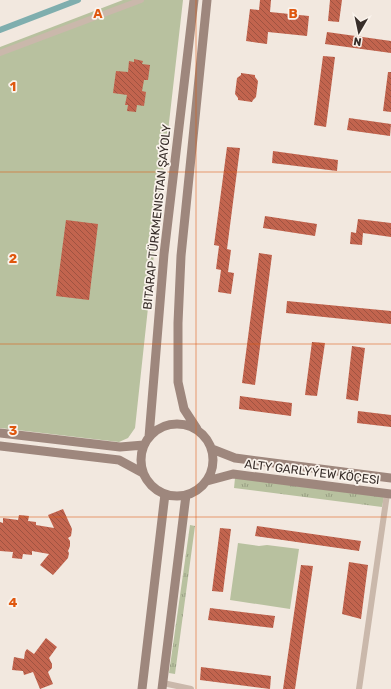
<svg xmlns="http://www.w3.org/2000/svg" width="391" height="689" font-family="Rubik,sans-serif">
  <style>
    .grass { fill: url(#grass-tufts) }
    .park { fill: #b8c19f }
    .lines { fill: none; stroke-linecap: round; stroke-linejoin: round }
    .canal { stroke: #7faeae; stroke-width: 6 }
    .building { fill: url(#building-back-hatch) }
    .street { stroke: #cab8ab; stroke-width: 6 }
    .secondary { stroke: #9e877d; stroke-width: 9 }
    .grid { fill: none; stroke: #df570e; stroke-width: 1; stroke-opacity: 0.55 }
    .labels { text-anchor: middle; stroke-width: 3.5; stroke-linejoin: round; paint-order: stroke }
    .street-label { font-size: 12px; fill: #382e2a; stroke: #faf3ec }
    .grid-label { font-size: 13px; text-anchor: middle; font-weight: bold; fill: #df570e; stroke: #faf3ec; stroke-width: 3.5; stroke-linejoin: round; paint-order: stroke }
  </style>
  <defs>
    <pattern id="grass-tufts" width="24" height="20" patternUnits="userSpaceOnUse"><rect width="24" height="20" fill="#b8c19f"/><path d="M3 7l-1-3M5 7V3M7 7l1-3M15 17l-1-3M17 17v-4M19 17l1-3" fill="none" stroke="#979d82"/></pattern>
    <pattern id="building-back-hatch" width="6" height="6" patternUnits="userSpaceOnUse"><rect width="6" height="6" fill="#c2644e"/><path d="M-1 5l2 2M0 0l6 6M5-1l2 2" fill="none" stroke="#9f5341"/></pattern>
  </defs>
  <rect width="100%" height="100%" fill="#f2e8df"/>
  <path class="grass" d="M235 478 384 497 382 507 234 488Z
    M190 525 195 526 175 674 169 673Z"/>
  <path class="park" d="M123 0H183L153 263 155 267 153 269 152 274H154L151 280 135 428 128 438 119 442 0 428V47Z
    M238 543 259 546 267 545 299 549 290 609 230 600Z"/>
  <g class="lines">
    <path class="canal" d="M0 30 78 0"/>
  </g>
  <path class="building" d="M260 0H271L270 12 309 16 307 36 268 32 267 44 246 41 250 9 259 10Z
    M330 0H342L339 22 328 21Z
    M327 32 391 41V53L325 44Z
    M323 56 335 57 326 127 314 125Z
    M134 59 143 61 142 64 150 65 148 80H144L142 91 146 92 144 106 137 105 136 112 127 111 128 105H125L127 95 113 93 116 71 128 72 129 61 134 62Z
    M388 72H391V112L383 111Z
    M241 73 255 75V77L258 81 256 97 253 100 252 102 238 100V98L235 94 237 78 241 75Z
    M349 118 391 124 390 136 347 130Z
    M227 147 240 148 227 249 231 250 228 272 234 273 231 294 218 292 221 270 216 269 219 246 214 245Z
    M273 151 338 160 337 171 272 163Z
    M265 216 317 224 315 236 263 228Z
    M358 219 391 223V237L363 233 362 245 350 244 351 232 356 233Z
    M66 220 98 224 89 300 56 296Z
    M259 253 272 255 255 385 242 383Z
    M287 301 391 311V324L286 313Z
    M312 342 325 343 317 396 305 395Z
    M352 346 365 348 358 401 346 399Z
    M240 396 292 403 291 416 239 409Z
    M358 411 391 415V427L357 423Z
    M63 509 72 529 71 536 68 538 70 541V546L68 551 69 553 68 558 53 575 40 565 49 554 32 551V555L23 554 22 559 12 558 13 552 0 551V522L3 523V518L18 520 19 515 29 516 28 521 36 522V525L54 528 48 515Z
    M257 526 361 541 359 551 255 536Z
    M220 528 231 529 223 592 212 591Z
    M349 562 368 565 361 619 342 614Z
    M301 565 313 566 295 689H283Z
    M210 608 275 616 273 628 208 620Z
    M46 638 57 647 49 658 52 664V668L48 672 53 684 40 689 33 672 24 675 23 671 12 670 14 657 24 659 25 652 27 649 34 654Z
    M201 667 271 676 270 689 200 680Z"/>
  <g class="lines">
    <path class="street" d="M0 53 141 0
      M163 683 191 689
      M359 689 387 494"/>
    <path class="secondary" d="M141 460a36 36 0 1 1 72 0a36 36 0 1 1-72 0Z
      M197 429 184 409 178 382V323L181 256 207 0
      M0 433 120 447 144 445
      M149 437 164 254 194 0
      M0 446 119 460 143 473
      M212 449 235 458 391 478
      M207 481 233 474 391 494
      M142 689 165 494
      M162 689 186 495"/>
  </g>
  <path class="grid" d="M196 0V689M0 172H391M0 344H391M0 517H391"/>
  <g class="labels">
    <g class="street-label">
      <text transform="translate(157 217) rotate(-84)" y="4">BITARAP TÜRKMENISTAN ŞAÝOLY</text>
      <text transform="translate(312 472) rotate(7)" y="4">ALTY GARLYÝEW KÖÇESI</text>
    </g>
  </g>
  <g class="grid-label">
    <text x="98" y="18">A</text>
    <text x="293" y="18">B</text>
    <text x="13" y="91">1</text>
    <text x="13" y="263">2</text>
    <text x="13" y="435">3</text>
    <text x="13" y="607">4</text>
  </g>
  <g transform="translate(359 32) rotate(189)" stroke="#faf3ec" stroke-width="3" paint-order="stroke">
  <path d="M0-3L7 15L0 10L-7 15Z" fill="#382e2a"/>
  <text y="-6" font-size="11" font-weight="bold" text-anchor="middle" fill="#382e2a">N</text>
  </g>
</svg>
